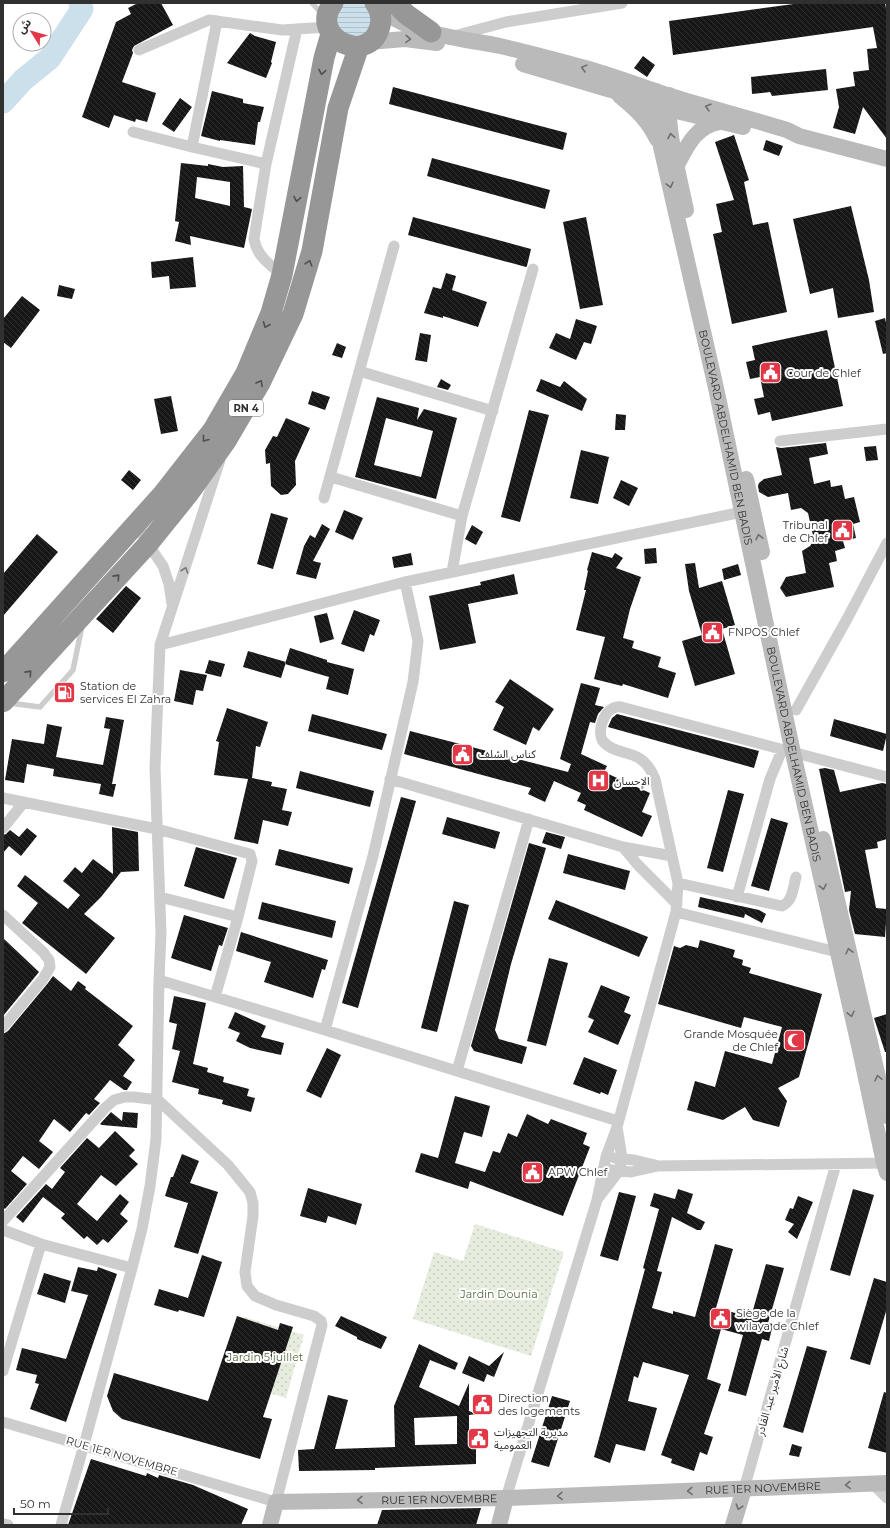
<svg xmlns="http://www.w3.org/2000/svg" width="890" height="1528" font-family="Montserrat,'Noto Sans Arabic',sans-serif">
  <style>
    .grass { fill: url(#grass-dots) }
    .water { fill: url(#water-rules) }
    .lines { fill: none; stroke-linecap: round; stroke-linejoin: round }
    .river { stroke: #cce0ec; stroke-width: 23 }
    .building { fill: url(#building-back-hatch); fill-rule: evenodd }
    .lane { stroke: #cdcdcd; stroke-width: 5.5 }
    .street { stroke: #cdcdcd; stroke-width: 11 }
    .secondary { stroke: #bababa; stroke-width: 16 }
    .highway { stroke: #979797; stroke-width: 21 }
    .oneway { stroke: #6e6e6e }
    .oneway2 { stroke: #4f4f4f }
    .oneway3 { stroke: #777 }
    .labels { text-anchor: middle; stroke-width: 4; stroke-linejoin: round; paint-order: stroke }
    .shield { fill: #fff; stroke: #6e6e6e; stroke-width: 1 }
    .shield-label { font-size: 10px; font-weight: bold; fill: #303030 }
    .poi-label { font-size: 11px; fill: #303030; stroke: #fff; text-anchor: start }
    .street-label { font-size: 11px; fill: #303030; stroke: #fff }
    .park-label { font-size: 11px; fill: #546c3e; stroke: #fff }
  </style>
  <defs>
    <pattern id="grass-dots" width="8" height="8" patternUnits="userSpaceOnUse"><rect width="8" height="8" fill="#e6eddf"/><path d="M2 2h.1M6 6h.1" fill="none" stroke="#c6ccc0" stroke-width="1.8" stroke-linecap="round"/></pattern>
    <pattern id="water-rules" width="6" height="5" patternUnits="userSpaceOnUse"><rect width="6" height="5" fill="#cce0ec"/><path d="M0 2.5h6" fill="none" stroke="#b0c0cb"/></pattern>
    <pattern id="building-back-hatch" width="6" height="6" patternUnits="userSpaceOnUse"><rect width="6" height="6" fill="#171717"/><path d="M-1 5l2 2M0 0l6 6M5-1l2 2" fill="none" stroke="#303030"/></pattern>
  </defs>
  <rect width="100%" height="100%" fill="#fff"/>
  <path class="grass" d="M475 1224 564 1252 531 1356 413 1319 434 1252 463 1261Z
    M244 1317 304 1335 286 1398 225 1380Z"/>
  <path class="water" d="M341 3H366L374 17 366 35 342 36 334 13Z"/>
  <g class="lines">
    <path class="river" d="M3 102 23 80 50 58 82 9 80 3"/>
  </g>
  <path class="building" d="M138 3H161L173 25 134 46 132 50 133 53 122 82 156 93 147 122 136 119 135 122 114 115 109 128 82 117 116 22 131 14 128 8Z
    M801 3H885L887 14V139L863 107 855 134 833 128 839 107 836 89 855 86 853 72 869 70 867 49 877 48 873 27 673 55 669 21Z
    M250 33 255 36 276 42 271 62 272 63 266 78 227 63Z
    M643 56 655 65 647 77 634 68Z
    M826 69 828 90 772 96 770 92 752 94 751 77Z
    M393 87 567 133 563 150 389 104Z
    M212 91 243 99V103L264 107 260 122H258L255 145 220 140V141L201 136Z
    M180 98 192 107 174 132 162 124Z
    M734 135 749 180 744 182 753 225 768 222 787 312 732 324 713 234 722 232 716 204 734 200 715 142Z
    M766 140 783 146 779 156 763 150Z
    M432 158 550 190 545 209 427 176Z
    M181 163 208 166V164L223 167 243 166 244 207 252 209 244 248 190 236 191 245 175 241 179 222 175 221ZM197 177 230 182V206L195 198Z
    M851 206 869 280 874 312 838 318 833 288 810 294 793 219Z
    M413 217 531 249 527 266 526 267 408 235Z
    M586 217 603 305 580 309 563 222Z
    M193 257 196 287 170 289 169 276 152 278 151 262Z
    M446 273 456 276 452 290 487 302 478 327 443 316V318L424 313 433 287 441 289Z
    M59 285 75 289 72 299 57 296Z
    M22 296 40 310 11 348 3 342V319Z
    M885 318 887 327V353L883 354 875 321Z
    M576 319 597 326 591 344 584 342 576 360 549 348 556 333 570 339Z
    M827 330 843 406 772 421 770 412 758 415 754 399 764 397 760 377 750 379 746 362 755 360 752 346Z
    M420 333 431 335 427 362 415 360Z
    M337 343 346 347 342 358 332 355Z
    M441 379 451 385 448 390 437 387Z
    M541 379 560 387 564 381 587 399 582 411 536 391Z
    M312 391 330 397 325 410 308 404Z
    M171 396 178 431 161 434 154 399Z
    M377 397 419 408 417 420 424 409 457 418 436 499 355 477ZM386 418 433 431 421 477 374 465Z
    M529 410 549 415 520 522 501 517Z
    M616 414 626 415 625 430H615Z
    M286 418 310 428 295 461 296 485 288 494 281 495 271 486 270 463 266 464 265 450 273 436 277 437Z
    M826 443 828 454 809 458 814 484 830 480 831 487 842 485 845 499 854 497 860 522 853 524 856 538 843 541 845 548 835 551 837 561 829 563 834 587 786 597 780 588 786 577 806 573 802 551 810 546 814 540 808 513 801 508 791 510 788 493 768 497 759 492 758 486 759 483 764 479 782 475 776 447 781 448Z
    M876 446 878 460 866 461 864 447Z
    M581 450 609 457 598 504 570 498Z
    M129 470 141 480 133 490 121 480Z
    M621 480 638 488 629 506 613 498Z
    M344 510 363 518 353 540 335 532Z
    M271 513 288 518 273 569 257 564Z
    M322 524 330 529 313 561 321 563 316 579 296 574 304 546 310 535 315 538Z
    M472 525 483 532 476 545 465 539Z
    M37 534 58 552 3 616V574Z
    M656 548 657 563 645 564 644 549Z
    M592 552 612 558 615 553 623 558 616 568 641 577 630 609 623 638 634 641 632 648 661 657 658 667 676 673 668 698 623 684 622 686 594 679 605 637 576 630 586 590H584L588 571 587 570Z
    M411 553 413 565 394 568 392 557Z
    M695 563 699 588 722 581 735 625 722 629 735 674 695 686 682 641 702 635 689 591 685 564Z
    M738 564 741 575 724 580 722 569Z
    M514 574 518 594 468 604 476 643 440 650 429 596 481 585 480 582Z
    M126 586 141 598 113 633 96 619Z
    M354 610 380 620 374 636 370 634 364 652 341 644Z
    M327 613 334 639 320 643 314 616Z
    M290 648 327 660V662L354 669 348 695 326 689 329 677 285 664Z
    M248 651 286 662 281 678 243 667Z
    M209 660 225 664 221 677 205 673Z
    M180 670 207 675 203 691 196 690 193 705 174 701Z
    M510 679 554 709 539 731 533 727 526 745 493 730 504 707 495 702Z
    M581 683 600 688 595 705 604 707 598 714 595 723 590 722 581 754 607 766 604 772 650 793 642 812 652 816 642 837 584 810 586 805 577 801 581 793 554 781 545 802 528 794 531 788 404 754 410 731 568 772 571 764 560 759Z
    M227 708 268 722 260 747 256 746 252 778 272 782 271 786 287 789 282 810 292 812 288 826 263 820 258 844 234 839 248 779 214 775 219 742 216 741Z
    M312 714 387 734 382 750 308 731Z
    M617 714 759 751 754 768 608 727 612 718Z
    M106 717 124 720 112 784H116L113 797 99 794 101 784 53 776 54 769 27 764 24 783 5 780 12 739 44 744 47 724 62 727 56 757 103 765 110 729 104 728Z
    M834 719 887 734 883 751 830 736Z
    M825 768 834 770 840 792 882 783 887 784V839L877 842 878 848 865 850 876 908 887 909 885 937 855 934 849 910 851 891 845 892 819 769Z
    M300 771 374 791 370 807 296 788Z
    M728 790 744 794 723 872 707 868Z
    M401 797 416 801 358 1008 342 1003Z
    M447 817 500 832 495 849 442 834Z
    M771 818 788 823 769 891 751 886Z
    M112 827 138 832 139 871 121 872 101 897 84 914 115 938 86 974 22 923 38 903 17 886 25 875 68 909 80 895 63 881 75 867 82 873 93 859 113 874Z
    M27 828 37 836 21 856 9 846 3 853V835L6 834 10 830 19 837Z
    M546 832 565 837 561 849 542 843Z
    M529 843 546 848 511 964 495 1030 499 1039 527 1047 522 1064 474 1051 471 1046Z
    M196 847 237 858 224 899 184 886Z
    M279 849 353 868 349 884 275 865Z
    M568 854 630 871 625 890 563 873Z
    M700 897 759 910 766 914 762 923 745 914 744 918 698 907Z
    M556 900 648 937 639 957 548 919Z
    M454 901 469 905 437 1032 421 1028Z
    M262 902 336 921 332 938 258 919Z
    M184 915 228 928 222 946 219 945 211 971 171 958Z
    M241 932 328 960 325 970 322 969 313 998 264 982 271 962 236 951Z
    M3 938 39 972 3 1016Z
    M700 940 735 950 733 957 743 960 742 965 751 968 749 973 822 994 799 1077 778 1088 787 1101 779 1127 753 1120 745 1107 723 1120 687 1110 695 1081 715 1087 725 1051 772 1064 782 1027 744 1017 741 1028 658 1004 674 946 680 948 686 945 698 948Z
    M549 958 568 963 546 1046 527 1041Z
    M53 976 71 991 78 981 86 987 85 989 133 1026 118 1045 135 1060 123 1076 132 1082 127 1090H124L110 1080 94 1099 100 1103 89 1115 86 1113 70 1132 54 1119 39 1141 53 1152 39 1169 23 1156 11 1171 27 1184 5 1209 3 1207V1034L8 1031 48 983Z
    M601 985 630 997 624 1012 631 1015 618 1045 588 1032 594 1020 588 1017Z
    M174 996 206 1003 193 1064 208 1068 207 1072 224 1077 223 1082 249 1089 247 1096 255 1098 251 1112 222 1104 223 1100 198 1094 199 1089 172 1082 180 1051 172 1049 177 1024 169 1022Z
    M235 1012 266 1026 261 1037 284 1043 281 1055 250 1048 236 1041 240 1033 228 1028Z
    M887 1014V1052H885L874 1018Z
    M327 1048 341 1055 321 1098 306 1091Z
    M584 1057 617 1070 608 1095 601 1092 600 1094 573 1084Z
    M455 1096 490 1106 482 1137 464 1132 455 1163 485 1172 493 1151 500 1153 508 1133 517 1137 527 1114 548 1124 551 1119 587 1133 583 1144 590 1147 563 1216 470 1181 468 1189 415 1172 421 1153 438 1158Z
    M111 1112 122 1121 123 1112 138 1113 137 1128 102 1125 100 1124Z
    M115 1131 135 1150 129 1156 138 1164 116 1186 101 1175 77 1204 97 1221 120 1194 129 1202 120 1214 128 1221 108 1243 103 1239 97 1245 87 1236 84 1239 61 1218 65 1214 43 1197 23 1223 16 1217 46 1184 52 1189 65 1172 60 1168 87 1138 99 1148Z
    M182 1154 199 1161 190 1183 218 1192 198 1254 174 1247 188 1203 165 1196 171 1177H173Z
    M308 1188 362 1204 356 1225 328 1216 326 1223 300 1216Z
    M678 1189 693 1194 687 1213 705 1222 701 1230H697L672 1217 657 1271 662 1272 652 1308 673 1314V1311L695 1317 715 1244 733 1249 716 1308 751 1317 766 1264 784 1268 768 1323 773 1324 769 1341 762 1339 746 1396 728 1391 743 1335 721 1329 707 1379 721 1384 704 1434 713 1437 707 1455 700 1452 694 1471 671 1463 672 1459 661 1455 689 1375 643 1362 638 1378 634 1376 628 1401 657 1408 645 1451 616 1444 610 1463 594 1457 645 1269 643 1268 659 1209 650 1206 654 1193 675 1199Z
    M853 1189 874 1195 850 1276 830 1270Z
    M619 1192 636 1196 618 1261 600 1256Z
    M798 1196 813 1202 797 1239 788 1232 794 1224 785 1220 790 1208 793 1209Z
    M202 1255 222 1262 204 1317 179 1310 178 1312 154 1305 159 1289 188 1298Z
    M78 1267 97 1271 98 1267 117 1274 66 1422 30 1409 39 1384 35 1383 37 1375 16 1370 22 1348 66 1359 88 1295 71 1291Z
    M44 1273 71 1281 65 1303 37 1294Z
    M874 1278 887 1282V1308L870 1365 850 1359Z
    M237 1316 278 1330 280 1323 293 1327 263 1417 272 1419 260 1459 122 1419 113 1411 107 1396 114 1373 208 1401Z
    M341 1316 387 1337 381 1349 357 1339V1337L335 1326Z
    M419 1344 458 1363 455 1370 430 1360 419 1387 459 1406 469 1383V1411L477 1414 469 1415V1444L476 1442V1464L375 1468V1470L299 1471 298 1450 314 1449 328 1395 348 1400 335 1449 395 1447 394 1406ZM457 1416V1444L415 1445 414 1418Z
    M807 1346 827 1351 803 1433 783 1427Z
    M504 1352 494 1377 487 1374 484 1382 462 1373 469 1356 489 1366Z
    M884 1392 887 1393V1453L868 1448Z
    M552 1396 570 1401 549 1467 531 1462Z
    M792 1444 802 1447 799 1457 789 1455Z
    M91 1459 146 1476 147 1473 158 1478 159 1475 193 1485 248 1509 241 1525H68Z
    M481 1508 476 1525H377L382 1510Z"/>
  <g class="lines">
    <path class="lane" d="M312 3 323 15
      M9 703 40 707 73 670 82 626"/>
    <path class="street" d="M454 36 506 22 622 3
      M139 50 209 20 282 30 328 27
      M133 132 192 147 266 164
      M192 147 217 21
      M282 275C269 264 257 256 254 239L266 164 297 29
      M359 371 493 411
      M780 441 887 429
      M331 477 462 516
      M324 498 394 246
      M137 524 148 544 163 566 169 584 172 604
      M452 572 462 516 533 269
      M160 645 405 582 742 512
      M796 710 847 619 887 543
      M390 779 623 847 672 856
      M3 798 157 829 250 854 252 861 238 917 215 997
      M3 828 24 802
      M623 847 638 865 677 904
      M678 883 782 906C793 901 793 888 796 877
      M160 897 238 917
      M737 897 770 779 782 750
      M676 912 837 952
      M3 915 43 952 49 960 50 967 43 979 3 1027
      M159 980 325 1030 618 1121
      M325 1030 373 856 413 682 418 641 405 582
      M457 1071 529 819
      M615 1158 634 1160 655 1165
      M603 1169 631 1172 658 1166 887 1163
      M599 1197 619 1171 622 1158 617 1127
      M3 1221 105 1108 114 1100 125 1097H134L158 1100 228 1165 250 1192 253 1203V1216L245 1272 247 1286 255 1296 276 1305 314 1316 321 1321 322 1325 276 1502 3 1422
      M3 1230 41 1244 132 1268
      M3 1371 41 1244
      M873 1484 887 1498
      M744 1489 836 1164
      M506 1498 597 1200 606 1157 617 1127 676 912 678 883 655 779C641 744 618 760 602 740 597 727 606 705 621 707L887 777
      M3 1524 8 1525
      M61 1525 84 1445 132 1268 142 1229 150 1186 156 1139 159 980 161 933 155 768 160 645 220 460"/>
    <g class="secondary">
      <path d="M376 4C404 35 462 38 500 46 530 53 560 61 589 69 616 77 643 87 670 96 709 108 748 118 787 130L799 136 887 159"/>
      <path d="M369 42 405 39 437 43"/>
      <path d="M523 64 611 90 668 109 743 127"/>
      <path id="s1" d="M656 91 655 104 661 147 716 388 793 753 860 1050 884 1163 887 1173"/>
      <path d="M669 95C666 131 679 175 686 210"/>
      <path d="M620 96C636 109 648 120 657 139"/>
      <path d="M677 165C687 146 696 126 719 122"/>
      <path d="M746 479 762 552"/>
      <path d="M823 839 887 1116"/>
      <path id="s2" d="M270 1525 276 1502 506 1498 887 1483"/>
      <path d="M499 1525 506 1498"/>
      <path d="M733 1525 744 1489"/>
    </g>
    <path class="highway" d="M333 3C307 38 370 67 380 26 382 18 380 10 375 3
      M395 3 406 14 431 32
      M3 672 163 494 213 430 246 373 271 313 282 275 324 58 331 34
      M3 702 148 544 189 493 226 441 260 383 293 314 312 251 338 108 359 46"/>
  </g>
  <defs><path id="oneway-chevron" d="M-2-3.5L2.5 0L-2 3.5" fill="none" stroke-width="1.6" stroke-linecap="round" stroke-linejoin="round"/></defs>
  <g class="oneway">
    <use href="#oneway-chevron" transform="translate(408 39) rotate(2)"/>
    <use href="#oneway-chevron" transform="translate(584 68) rotate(-165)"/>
    <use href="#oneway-chevron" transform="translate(708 107) rotate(-164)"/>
    <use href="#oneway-chevron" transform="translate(671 136) rotate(-101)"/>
    <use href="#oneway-chevron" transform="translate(670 185) rotate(77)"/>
    <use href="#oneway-chevron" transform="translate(759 537) rotate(-102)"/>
    <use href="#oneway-chevron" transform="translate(823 887) rotate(78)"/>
    <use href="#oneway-chevron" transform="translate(849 951) rotate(-103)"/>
    <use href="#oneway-chevron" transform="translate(851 1014) rotate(77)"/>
    <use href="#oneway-chevron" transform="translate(878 1078) rotate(-103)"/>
    <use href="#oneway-chevron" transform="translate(848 1485) rotate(178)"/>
    <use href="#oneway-chevron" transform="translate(690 1491) rotate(178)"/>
    <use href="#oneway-chevron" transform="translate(560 1496) rotate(178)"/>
    <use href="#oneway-chevron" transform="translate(360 1500) rotate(179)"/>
    <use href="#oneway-chevron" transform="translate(739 1507) rotate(107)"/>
  </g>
  <g class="oneway2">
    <use href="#oneway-chevron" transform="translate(322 72) rotate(101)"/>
    <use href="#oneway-chevron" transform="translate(297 199) rotate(101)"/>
    <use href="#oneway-chevron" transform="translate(309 263) rotate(-73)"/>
    <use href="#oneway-chevron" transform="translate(266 325) rotate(112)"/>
    <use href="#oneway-chevron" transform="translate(260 383) rotate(-61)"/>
    <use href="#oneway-chevron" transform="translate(205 439) rotate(128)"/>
    <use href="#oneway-chevron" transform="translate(117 577) rotate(-48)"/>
    <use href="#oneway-chevron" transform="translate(29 673) rotate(-48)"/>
  </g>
  <use class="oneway3" href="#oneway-chevron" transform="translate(185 570) rotate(-71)"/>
  <defs>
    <symbol id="civic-square" viewBox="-11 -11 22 22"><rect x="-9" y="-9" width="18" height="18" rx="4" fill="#e23746" stroke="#fff"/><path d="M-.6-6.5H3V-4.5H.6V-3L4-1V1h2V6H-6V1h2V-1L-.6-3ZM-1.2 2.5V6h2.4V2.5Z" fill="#fff"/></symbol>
    <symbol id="fuel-square" viewBox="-11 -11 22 22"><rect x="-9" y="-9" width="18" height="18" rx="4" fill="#e23746" stroke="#fff"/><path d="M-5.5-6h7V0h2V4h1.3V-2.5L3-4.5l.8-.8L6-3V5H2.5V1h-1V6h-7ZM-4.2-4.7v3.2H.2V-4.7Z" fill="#fff"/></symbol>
    <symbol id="hospital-square" viewBox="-11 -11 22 22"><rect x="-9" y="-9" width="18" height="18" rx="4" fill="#e23746" stroke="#fff"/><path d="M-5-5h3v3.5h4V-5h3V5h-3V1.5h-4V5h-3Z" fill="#fff"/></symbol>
    <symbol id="mosque-square" viewBox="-11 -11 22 22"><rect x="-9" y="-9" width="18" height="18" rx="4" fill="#e23746" stroke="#fff"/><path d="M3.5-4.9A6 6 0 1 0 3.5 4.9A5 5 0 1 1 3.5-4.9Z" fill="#fff"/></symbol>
  </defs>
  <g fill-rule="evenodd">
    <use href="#civic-square" x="758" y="360" width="25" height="25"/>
    <use href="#civic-square" x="830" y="518" width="25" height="25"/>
    <use href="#civic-square" x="700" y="620" width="25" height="25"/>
    <use href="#fuel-square" x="52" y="680" width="25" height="25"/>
    <use href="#civic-square" x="450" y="742" width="25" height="25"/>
    <use href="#hospital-square" x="586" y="768" width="25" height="25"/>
    <use href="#mosque-square" x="782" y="1028" width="25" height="25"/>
    <use href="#civic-square" x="520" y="1160" width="25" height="25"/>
    <use href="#civic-square" x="708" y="1306" width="25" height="25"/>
    <use href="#civic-square" x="470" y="1392" width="25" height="25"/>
    <use href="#civic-square" x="466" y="1426" width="25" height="25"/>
  </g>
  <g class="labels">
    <rect class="shield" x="229" y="400" width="34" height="16" rx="3"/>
    <g class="shield-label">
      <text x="246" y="412">RN 4</text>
    </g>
    <g class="poi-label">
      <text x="786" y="377">Cour de Chlef</text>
      <text x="828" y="529" text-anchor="end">Tribunal<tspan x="828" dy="13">de Chlef</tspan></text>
      <text x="728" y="636">FNPOS Chlef</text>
      <text x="80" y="690">Station de<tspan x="80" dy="13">services El Zahra</tspan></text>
      <text x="478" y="758">كناس الشلف</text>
      <text x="614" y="785">الإحسان</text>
      <text x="778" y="1038" text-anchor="end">Grande Mosquée<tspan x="778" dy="13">de Chlef</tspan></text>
      <text x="548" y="1176">APW Chlef</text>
      <text x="736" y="1317">Siège de la<tspan x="736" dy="13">wilaya de Chlef</tspan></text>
      <text x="498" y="1402">Direction<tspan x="498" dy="13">des logements</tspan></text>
      <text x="494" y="1436">مديرية التجهيزات<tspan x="494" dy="13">العمومية</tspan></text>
    </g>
    <g class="street-label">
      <text dy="4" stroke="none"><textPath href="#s1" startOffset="354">BOULEVARD ABDELHAMID BEN BADIS</textPath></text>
      <text dy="4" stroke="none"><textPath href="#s1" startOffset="678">BOULEVARD ABDELHAMID BEN BADIS</textPath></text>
      <text transform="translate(772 1391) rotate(-74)" y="4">شارع الأمير عبد القادر</text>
      <text transform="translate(122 1456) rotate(16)" y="4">RUE 1ER NOVEMBRE</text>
      <text dy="4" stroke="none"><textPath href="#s2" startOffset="511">RUE 1ER NOVEMBRE</textPath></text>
      <text dy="4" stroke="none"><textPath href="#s2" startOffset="187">RUE 1ER NOVEMBRE</textPath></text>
    </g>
    <g class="park-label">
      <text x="499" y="1298">Jardin Dounia</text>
      <text x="265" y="1361">Jardin 5 juillet</text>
    </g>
  </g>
  <rect width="890" height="1528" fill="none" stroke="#303030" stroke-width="8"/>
  <g transform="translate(32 32) rotate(307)"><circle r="19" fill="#ffffff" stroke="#acacac"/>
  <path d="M0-3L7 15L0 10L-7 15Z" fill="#e23746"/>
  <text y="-6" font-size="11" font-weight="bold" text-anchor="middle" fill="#303030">ش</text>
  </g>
  <path d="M14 1508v6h94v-6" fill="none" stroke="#303030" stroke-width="2"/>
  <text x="20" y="1508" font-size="12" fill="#303030" stroke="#ffffff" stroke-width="3" paint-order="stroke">50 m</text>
</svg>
